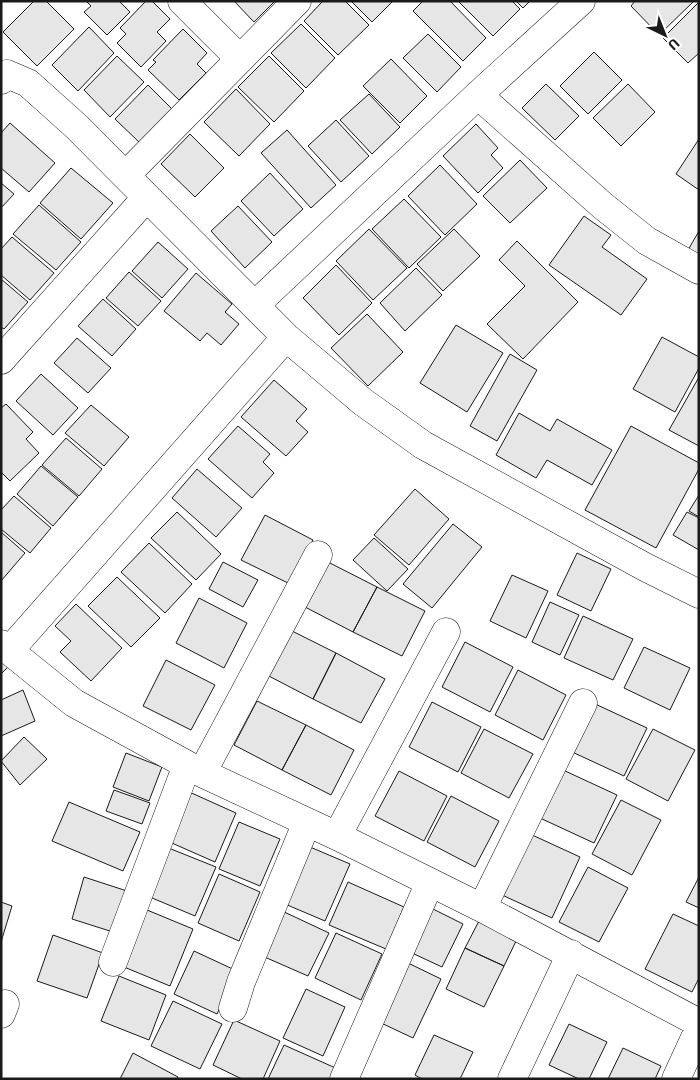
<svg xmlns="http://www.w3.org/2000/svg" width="700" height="1080" font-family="'Exo 2',sans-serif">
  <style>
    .building { fill: #e6e6e6; stroke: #1a1a1a }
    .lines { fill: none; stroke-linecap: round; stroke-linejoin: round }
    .minor-casing { stroke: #1a1a1a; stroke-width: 29 }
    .minor { stroke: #fff; stroke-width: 28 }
  </style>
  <rect width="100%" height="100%" fill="#fff"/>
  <path class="building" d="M34 1H46L74 29 37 66 3 32Z
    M86 1H119L130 12 107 35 84 12 91 6Z
    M146 1H152L170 19 157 32 166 41 141 67 117 43 126 34 120 28Z
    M234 1H275L254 22Z
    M323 1H345L369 25 338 55 304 21Z
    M351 1H393L372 22Z
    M423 1H450L486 38 463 61 413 11Z
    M458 1H512L520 9 493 36Z
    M516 1H530L523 8Z
    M635 1H694L659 35 631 6Z
    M699 2V53L688 63 663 38Z
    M301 24 335 58 306 88 271 53Z
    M89 27 114 53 78 91 52 65Z
    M183 29 207 53 197 64 206 73 179 100 148 70 156 62 153 60Z
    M428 34 461 67 437 92 403 58Z
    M594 52 622 80 588 114 560 86Z
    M117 56 144 82 110 117 84 90Z
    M269 56 304 91 274 122 238 87Z
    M391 59 427 96 400 123 363 86Z
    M546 84 579 116 555 140 522 108Z
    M628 84 655 112 621 146 593 118Z
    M148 85 173 110 140 143 115 119Z
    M236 89 270 124 239 156 204 122Z
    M369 94 400 127 372 154 340 120Z
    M336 120 369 156 341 182 308 146Z
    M10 123 55 163 29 192 1 168V133Z
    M476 124 498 148 491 155 503 168 478 193 443 156Z
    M287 130 336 185 311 208 261 153Z
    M190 134 224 168 195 197 161 164Z
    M699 139V190L676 174Z
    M520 160 547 188 510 223 483 196Z
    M440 165 477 204 445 235 408 196Z
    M71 168 113 203 81 239 40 203Z
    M270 173 303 209 274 236 241 201Z
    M1 183 14 194 1 208Z
    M404 199 441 237 409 268 372 229Z
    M39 205 81 242 56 270 13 234Z
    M238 206 272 242 245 268 211 231Z
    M584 216 611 235 602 247 647 279 621 315 549 265Z
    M369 229 407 268 373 300 336 261Z
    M454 229 480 256 443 291 417 264Z
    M699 231V257L688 250Z
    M12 237 54 273 30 300 1 275V249Z
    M517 241 578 302 523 359 487 324 525 286 499 260Z
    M158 242 188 269 162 298 132 271Z
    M336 265 372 303 339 335 303 298Z
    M416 268 442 295 405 331 380 303Z
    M129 272 161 301 138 326 106 298Z
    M196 273 232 304 225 312 239 324 221 345 207 333 200 341 164 311Z
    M1 279 28 302 4 329 1 327Z
    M103 299 136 329 112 356 78 326Z
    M367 314 403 352 368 386 331 348Z
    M456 325 503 353 467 412 420 383Z
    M662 337 699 357V368L675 412 633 389Z
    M77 338 111 368 88 393 54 363Z
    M510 354 537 370 497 441 470 426Z
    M41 374 78 408 53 435 16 401Z
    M699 377V446L669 430Z
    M274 380 307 409 296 421 308 432 286 456 241 417Z
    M6 404 33 432 26 439 39 453 10 481 1 472V408Z
    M91 405 129 437 104 466 65 433Z
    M519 413 550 431 557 419 612 450 592 485 547 460 536 478 496 455Z
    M238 426 270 454 263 462 274 473 252 498 208 459Z
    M631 426 699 463V469L656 548 585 510Z
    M66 438 102 469 79 496 42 465Z
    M41 466 78 497 53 526 17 494Z
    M197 469 242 508 216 537 172 498Z
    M415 489 449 519 409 565 374 535Z
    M699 495V517L689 511Z
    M14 496 51 528 30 553 1 529V510Z
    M177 512 221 554 196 580 151 538Z
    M687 512 699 518V550L673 535Z
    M265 515 313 540 290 584 241 560Z
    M453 524 482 547 432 608 403 584Z
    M1 532 25 553 1 581Z
    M374 538 408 569 387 591 353 560Z
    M149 543 192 584 165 613 121 572Z
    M577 553 611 569 591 611 557 595Z
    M223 562 258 580 243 607 209 589Z
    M328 562 377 587 353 632 305 607Z
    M512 575 548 591 526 638 490 621Z
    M117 577 160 618 131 647 88 606Z
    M377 587 425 611 402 656 353 632Z
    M199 598 247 623 224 668 176 643Z
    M550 602 579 615 560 655 532 642Z
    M76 604 122 648 91 681 60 652 71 641 55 626Z
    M583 616 633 639 613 680 564 658Z
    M288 629 336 653 313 699 265 674Z
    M465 642 513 667 490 712 442 687Z
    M644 647 690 668 670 710 624 688Z
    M336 653 385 679 361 723 313 699Z
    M1 659 9 666 1 674Z
    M166 660 215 685 191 730 143 706Z
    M518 670 566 695 543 740 495 715Z
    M23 690 35 721 1 736V700Z
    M257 701 306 725 282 770 234 745Z
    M432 702 481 727 458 772 409 747Z
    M593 703 647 728 624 776 570 751Z
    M306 725 354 750 331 795 282 770Z
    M484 729 533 754 509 798 461 773Z
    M653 729 695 750 668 801 626 779Z
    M24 737 47 759 20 785 1 761Z
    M126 753 162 767 149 801 113 787Z
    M563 770 617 795 594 843 540 818Z
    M399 771 447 796 424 841 375 816Z
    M114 790 150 803 142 824 106 811Z
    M187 791 236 813 215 862 165 840Z
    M451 796 499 821 475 867 427 842Z
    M621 800 661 820 632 875 592 854Z
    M69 802 140 832 123 871 52 841Z
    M239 822 280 839 260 886 219 869Z
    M530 834 580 857 552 918 502 895Z
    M166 847 216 867 195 916 145 895Z
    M310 847 350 864 325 921 285 904Z
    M588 867 628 888 599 942 559 922Z
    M219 874 260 892 239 941 198 923Z
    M84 877 127 891 113 932 72 919Z
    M699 877V908L686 902Z
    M348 882 404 907 386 949 329 925Z
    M1 902 12 906 1 942Z
    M433 909 463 924 442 967 412 953Z
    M147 910 193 929 170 986 124 967Z
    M280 910 329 933 308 976 260 955Z
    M673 914 699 926V978L692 992 645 969Z
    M480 919 518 937 504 966 465 948Z
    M336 933 382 954 361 1000 315 978Z
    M53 935 103 953 87 998 37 981Z
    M465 948 504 966 484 1007 446 989Z
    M194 951 237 971 217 1014 174 994Z
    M408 963 441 979 413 1038 379 1022Z
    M119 976 166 995 149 1040 101 1021Z
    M306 989 345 1007 323 1056 283 1038Z
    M173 1001 222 1024 200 1069 151 1046Z
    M234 1020 280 1041 263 1079H242L213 1065Z
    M569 1024 607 1042 589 1079H579L549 1065Z
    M434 1035 473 1052 460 1079H422L415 1075Z
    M284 1045 340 1070 336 1079H268Z
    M623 1048 661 1066 655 1079H608Z
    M133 1053 178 1077 177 1079H120Z"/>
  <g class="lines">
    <defs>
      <path id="minor" d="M182 1 240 59
        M1 80 7 74 28 83 77 127 286 337 363 402 423 445 645 567 699 594
        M478 95 603 206 647 241 699 270
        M126 175 297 1
        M255 305 478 95 581 1
        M1 360 146 198
        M1 644 74 703 202 773 337 836 482 908 699 1023
        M9 651 286 337
        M202 773 318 555
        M337 836 446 632
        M482 908 583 703
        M113 962 187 765
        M233 1008 241 982 307 822
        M1 1014 5 1004
        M344 1079 430 882
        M512 1079 571 954
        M676 1079 699 1029"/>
    </defs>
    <use href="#minor" class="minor-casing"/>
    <use href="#minor" class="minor"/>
  </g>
  <rect width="700" height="1080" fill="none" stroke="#1a1a1a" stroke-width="5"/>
  <g transform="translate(665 35) rotate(137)" stroke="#ffffff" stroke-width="4" paint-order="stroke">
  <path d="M0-4L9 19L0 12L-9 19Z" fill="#1a1a1a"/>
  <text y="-8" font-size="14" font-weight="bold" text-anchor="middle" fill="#1a1a1a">U</text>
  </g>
</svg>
